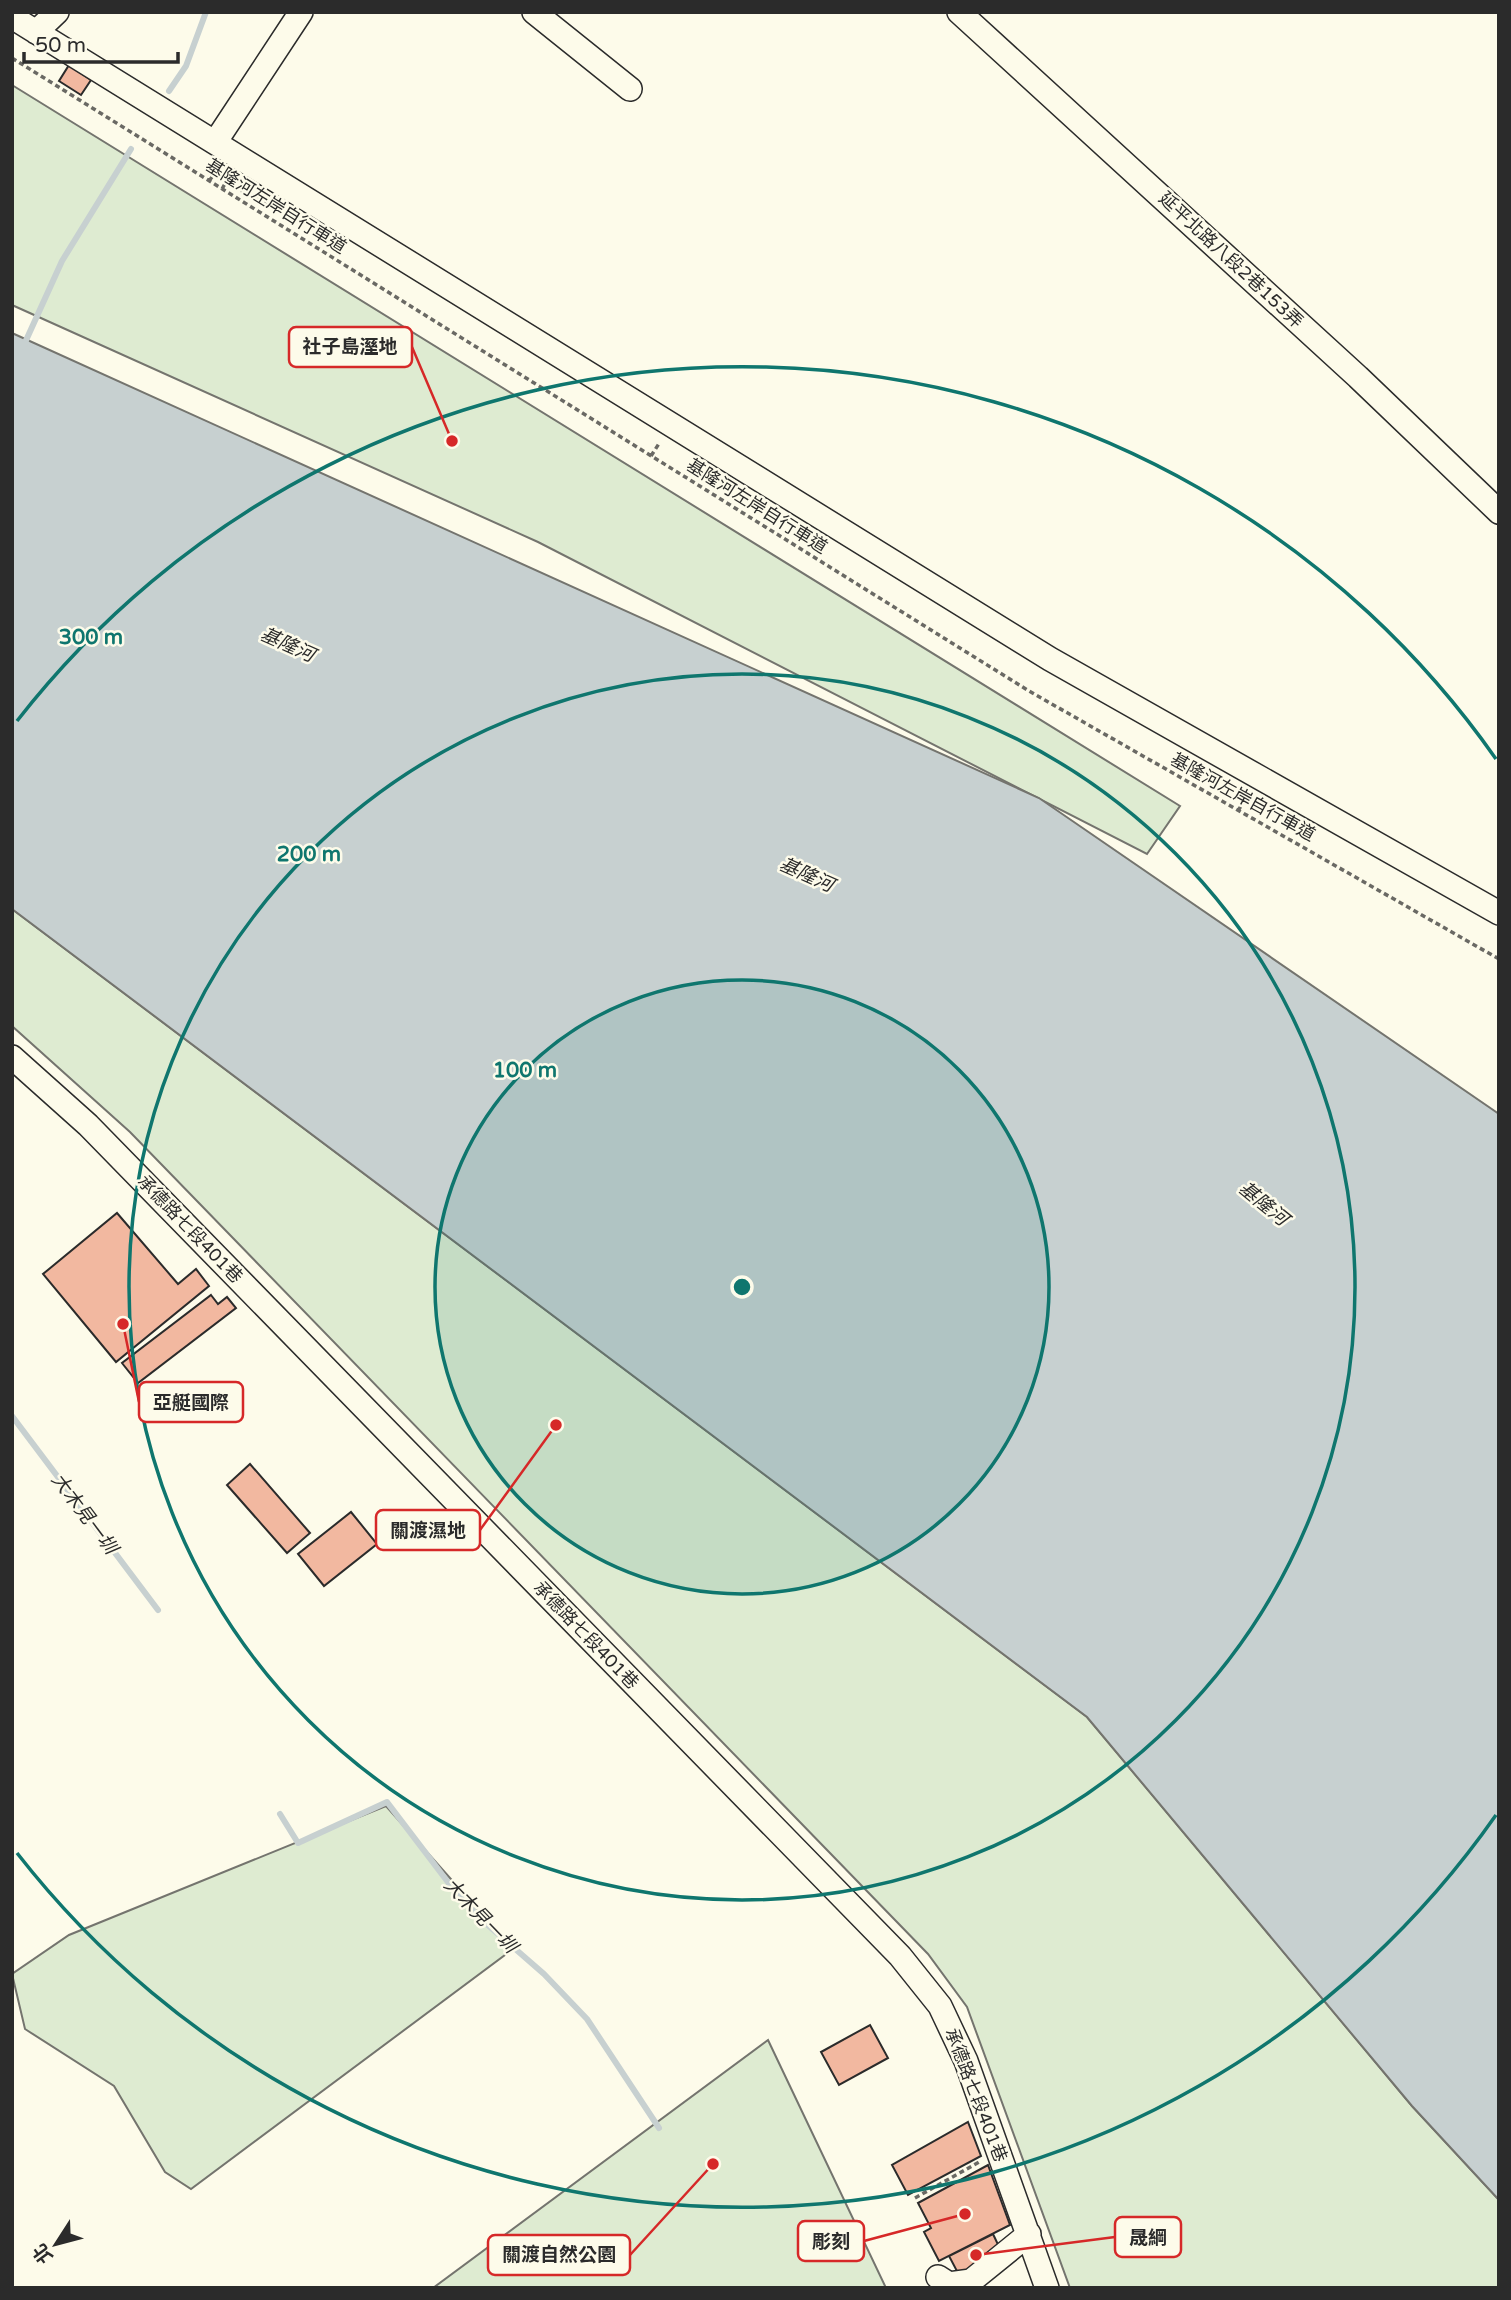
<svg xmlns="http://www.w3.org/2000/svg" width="1511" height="2300" font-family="'Varela Round','Noto Sans TC',sans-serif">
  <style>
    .green { fill: #deebd1; stroke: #74746e; stroke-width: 2 }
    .water { fill: #c7d0d0; stroke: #74746e; stroke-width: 2 }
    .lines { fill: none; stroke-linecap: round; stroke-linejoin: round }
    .stream { stroke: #c7d0d0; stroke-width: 6 }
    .building { fill: #f2b8a0; stroke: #2b2b2b; stroke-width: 2 }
    .minor-casing { stroke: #2b2b2b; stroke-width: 26 }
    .path { stroke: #6a6964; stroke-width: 3.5; stroke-dasharray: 5 3.5; stroke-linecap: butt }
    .minor { stroke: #fdfbea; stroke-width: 23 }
    .ring { fill: none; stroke: #0f766e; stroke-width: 3.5 }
    .labels { text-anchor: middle; stroke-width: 5; stroke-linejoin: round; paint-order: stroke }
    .street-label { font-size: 18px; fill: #2b2b2b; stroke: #fdfbea }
    .water-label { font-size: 19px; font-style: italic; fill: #2b2b2b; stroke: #fdfbea }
    .centre { fill: #0f766e; stroke: #fdfbea; stroke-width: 3.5 }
    .ring-label { font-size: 21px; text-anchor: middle; font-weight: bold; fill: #0f766e; stroke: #fdfbea; stroke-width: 5; stroke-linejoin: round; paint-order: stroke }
    .leader { fill: none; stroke: #d62828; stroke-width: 2.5 }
    .callout-dot { fill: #d62828; stroke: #fdfbea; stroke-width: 2.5 }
    .callout { fill: #fdfbea; stroke: #d62828; stroke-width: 2.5 }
    .callout-label { font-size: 19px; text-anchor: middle; font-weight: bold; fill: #2b2b2b }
  </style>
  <rect width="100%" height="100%" fill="#fdfbea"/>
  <path class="green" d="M12 85 1180 806 1147 854 538 542 12 305Z
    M12 909 1087 1717 1412 2106 1499 2200V2288H1070L967 2007 928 1954 130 1132 12 1026Z
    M386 1806 513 1949 191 2189 165 2172 114 2086 25 2029 12 1974 69 1935Z
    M768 2040 886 2288H433Z"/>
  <path class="water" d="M12 333 1039 798 1499 1114V2200L1412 2106 1087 1717 12 909Z"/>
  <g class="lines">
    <path class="stream" d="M169 91 186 66 206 12
      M23 347 62 261 131 149
      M12 1416 158 1610
      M280 1814 298 1843 387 1802 457 1894 482 1920 544 1974 587 2019 659 2128"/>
  </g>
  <path class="building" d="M69 65 91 80 81 95 59 81Z
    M117 1213 178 1284 196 1269 209 1286 116 1362 43 1274Z
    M211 1295 218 1304 227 1297 236 1308 138 1383 122 1363Z
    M250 1464 310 1533 287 1553 227 1485Z
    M351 1512 377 1544 324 1586 298 1554Z
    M870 2025 888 2058 839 2085 821 2052Z
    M968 2122 981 2156 908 2195 892 2165Z
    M988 2165 1010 2225 939 2261 924 2232 931 2228 918 2203Z
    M993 2234 1002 2253 959 2275 949 2256Z"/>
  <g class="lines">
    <defs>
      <path id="minor" d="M534 12 630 89
        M959 12 1358 377 1499 512
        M12 17 1050 659 1499 913
        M36 32 57 12
        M216 141 301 12
        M12 1057 88 1125 900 1956 940 2006 966 2061 1047 2288
        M938 2277 949 2284 971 2281 1029 2234"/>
    </defs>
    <use href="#minor" class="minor-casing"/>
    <path class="path" d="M12 58 1029 691 1499 959
      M209 181 218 169
      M222 189 226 182 295 220
      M651 456 660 442
      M1238 811 1248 794
      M915 2198 981 2161"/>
    <use href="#minor" class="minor"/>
  </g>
  <circle cx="742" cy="1287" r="307" fill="#0f766e" fill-opacity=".12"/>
  <g class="ring">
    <circle cx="742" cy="1287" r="307"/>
    <circle cx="742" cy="1287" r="613"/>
    <path d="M1496 1815A920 920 0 0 1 17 1853M17 721A920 920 0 0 1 1496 759"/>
  </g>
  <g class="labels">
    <g class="street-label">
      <text transform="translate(276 206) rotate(32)" y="6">基隆河左岸自行車道</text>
      <text transform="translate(1231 260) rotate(43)" y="6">延平北路八段2巷153弄</text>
      <text transform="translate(757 506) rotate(32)" y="6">基隆河左岸自行車道</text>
      <text transform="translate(1243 797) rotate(29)" y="6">基隆河左岸自行車道</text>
      <text transform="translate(190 1229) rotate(46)" y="6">承德路七段401巷</text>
      <text transform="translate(586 1635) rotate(46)" y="6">承德路七段401巷</text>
      <text transform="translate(976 2095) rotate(69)" y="6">承德路七段401巷</text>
    </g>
    <g class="water-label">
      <text transform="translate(288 644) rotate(24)" y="7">基隆河</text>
      <text transform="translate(807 874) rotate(24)" y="7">基隆河</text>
      <text transform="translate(1264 1203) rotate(39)" y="7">基隆河</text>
      <text transform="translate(85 1513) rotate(53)" y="7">大木見一圳</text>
      <text transform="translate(481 1915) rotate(46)" y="7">大木見一圳</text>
    </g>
  </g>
  <circle cx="742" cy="1287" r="10" class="centre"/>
  <g class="ring-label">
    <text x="91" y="644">300 m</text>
    <text x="309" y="861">200 m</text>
    <text x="525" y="1077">100 m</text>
  </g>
  <path class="leader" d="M452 441L412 347M123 1324L139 1402M556 1425L480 1530M976 2255L1115 2237M965 2214L864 2241M713 2164L630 2255"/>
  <g class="callout-dot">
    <circle cx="452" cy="441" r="7"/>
    <circle cx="123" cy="1324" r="7"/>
    <circle cx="556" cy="1425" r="7"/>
    <circle cx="976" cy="2255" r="7"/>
    <circle cx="965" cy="2214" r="7"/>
    <circle cx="713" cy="2164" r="7"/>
  </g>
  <g class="callout">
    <rect x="289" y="327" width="123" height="40" rx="7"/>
    <rect x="139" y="1382" width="104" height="40" rx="7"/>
    <rect x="376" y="1510" width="104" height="40" rx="7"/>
    <rect x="1115" y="2217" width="66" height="40" rx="7"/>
    <rect x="798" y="2221" width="66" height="40" rx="7"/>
    <rect x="488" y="2235" width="142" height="40" rx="7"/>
  </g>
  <g class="callout-label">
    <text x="350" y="353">社子島溼地</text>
    <text x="191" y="1409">亞艇國際</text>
    <text x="428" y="1537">關渡濕地</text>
    <text x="1148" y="2244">晟綱</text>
    <text x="831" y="2248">彫刻</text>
    <text x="559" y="2261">關渡自然公園</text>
  </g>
  <rect width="1511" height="2300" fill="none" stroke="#2b2b2b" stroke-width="28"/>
  <g transform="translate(56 2244) rotate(234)" stroke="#fdfbea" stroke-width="5" paint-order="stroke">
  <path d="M0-5L12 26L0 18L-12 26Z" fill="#2b2b2b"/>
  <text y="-10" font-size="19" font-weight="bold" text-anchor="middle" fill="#2b2b2b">北</text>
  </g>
  <path d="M24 52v10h154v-10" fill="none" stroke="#2b2b2b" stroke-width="3.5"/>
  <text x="35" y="52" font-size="21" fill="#2b2b2b" stroke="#fdfbea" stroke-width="5" paint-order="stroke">50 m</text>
</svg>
